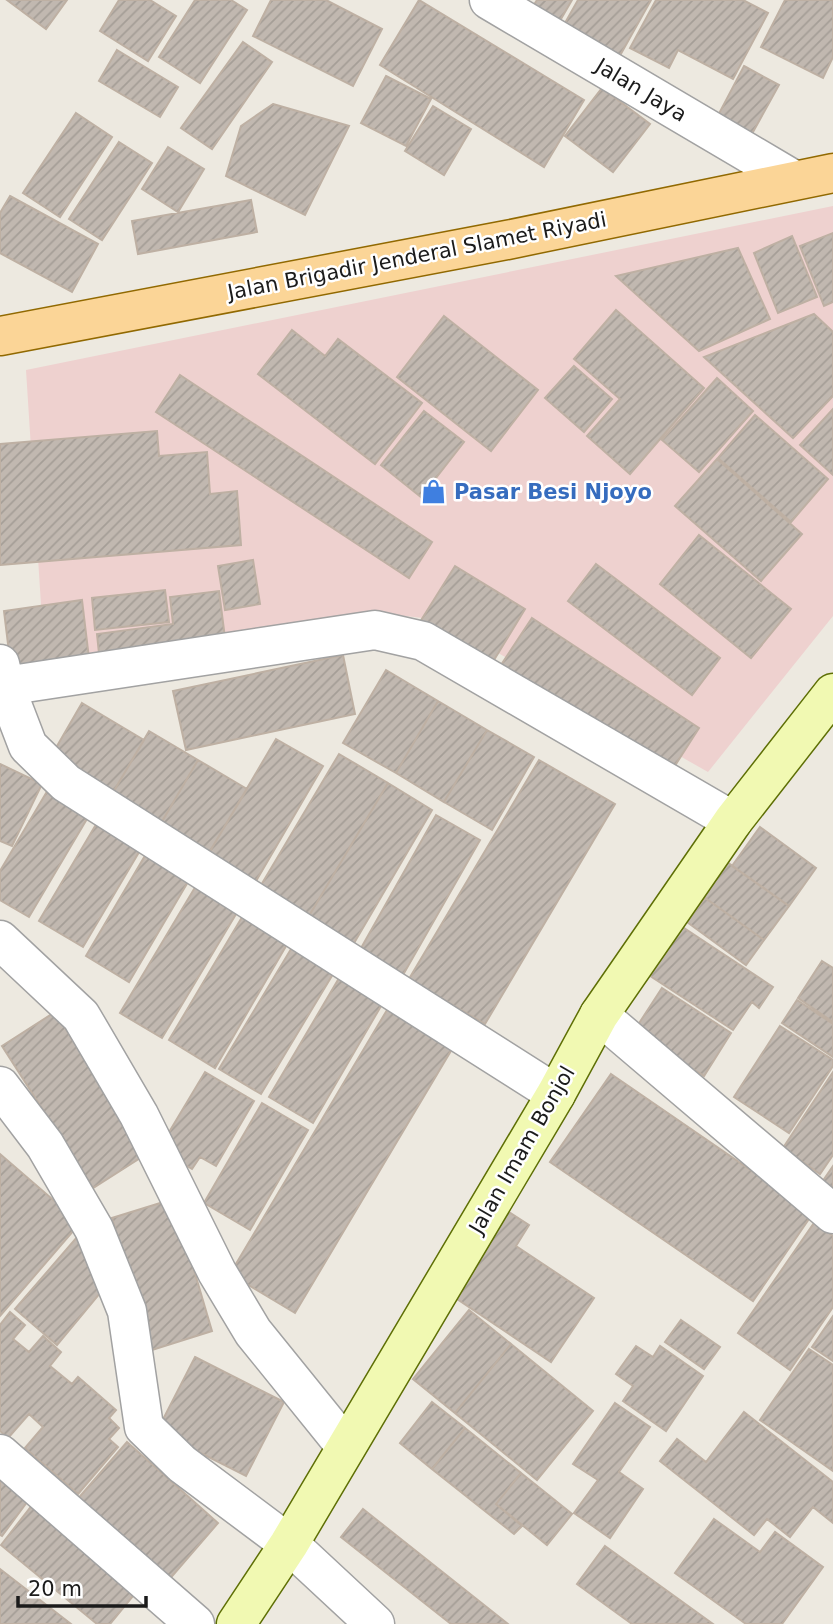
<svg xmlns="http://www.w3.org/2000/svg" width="833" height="1624" font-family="'DejaVu Sans',sans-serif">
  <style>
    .commercial { fill: #eed1cf }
    .building { fill: url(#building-hatch); stroke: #beb0a3; stroke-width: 2 }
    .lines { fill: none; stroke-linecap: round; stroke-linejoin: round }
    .minor-casing { stroke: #a2a2a2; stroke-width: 41 }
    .secondary-casing { stroke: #5e6f05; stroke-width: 41 }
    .primary-casing { stroke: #916901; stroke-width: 41 }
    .minor { stroke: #fff; stroke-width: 38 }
    .secondary { stroke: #f1f9b2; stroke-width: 38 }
    .primary { stroke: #fbd597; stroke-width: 38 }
    .labels { text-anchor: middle; stroke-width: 5; stroke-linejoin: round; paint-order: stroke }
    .street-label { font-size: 21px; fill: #1b1b1b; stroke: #fff }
    .shop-label { font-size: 21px; font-weight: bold; fill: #366cbe; stroke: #fff; text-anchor: start }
  </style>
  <defs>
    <pattern id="building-hatch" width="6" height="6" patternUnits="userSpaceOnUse" patternTransform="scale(1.75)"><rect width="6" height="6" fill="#c1b8b0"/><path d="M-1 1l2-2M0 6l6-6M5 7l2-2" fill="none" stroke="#a59e97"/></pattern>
  </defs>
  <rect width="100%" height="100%" fill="#ede9e0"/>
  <path class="commercial" d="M833 206V616L708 772 440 620 388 614 45 667 26 370Z"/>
  <path class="building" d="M7 0H67L46 29Z
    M119 0H150L176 16 148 61 100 31Z
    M195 0H231L247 10 200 83 159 57Z
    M271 0H326L382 29 353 86 253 36Z
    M419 0 584 100 544 167 380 65Z
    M537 0H572L558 24 532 8Z
    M578 0H651L617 61 561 30Z
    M656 0H743L768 13 733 79 678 50 669 68 630 48Z
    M785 0H833V57L823 78 761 47Z
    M243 42 272 62 212 149 181 128Z
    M117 50 178 87 160 117 99 81Z
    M744 66 779 85 748 141 714 123Z
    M386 76 431 99 406 146 361 123Z
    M602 88 650 124 613 172 565 136Z
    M273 104 349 126 305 215 226 176 241 126Z
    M433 106 471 129 444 175 405 151Z
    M76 113 112 137 60 217 23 193Z
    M119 142 152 163 102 240 69 219Z
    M168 147 204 169 178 212 142 189Z
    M10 196 98 244 72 292 0 253V213Z
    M251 200 257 232 138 254 132 221Z
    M833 233V302L824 306 800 246Z
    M792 236 817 297 778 313 754 253Z
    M738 248 770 319 699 351 616 276Z
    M616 310 704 388 630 474 587 436 620 399 574 359Z
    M814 314 833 332V396L793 438 704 357Z
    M444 316 538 390 491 451 397 377Z
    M292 330 325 356 338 339 422 403 375 464 258 374Z
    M574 366 612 399 584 432 545 398Z
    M180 375 432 542 409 578 156 412Z
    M717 378 753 411 699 472 662 440Z
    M833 409V475L800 445Z
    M424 411 464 442 421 497 381 465Z
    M755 415 828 479 791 522 718 458Z
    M157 431 159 456 207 452 210 494 237 491 241 545 0 565V444Z
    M717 459 802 534 761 581 675 506Z
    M699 535 791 609 751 658 660 584Z
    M253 560 260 604 225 610 218 566Z
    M596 564 720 658 692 695 568 601Z
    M455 566 525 609 491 665 420 622Z
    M165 590 169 622 95 630 92 598Z
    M219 591 226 646 100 663 97 634 173 624 170 597Z
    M82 600 90 667 12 677 4 611Z
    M532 618 699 728 669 775 501 665Z
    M343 655 355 714 186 750 173 691Z
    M386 670 438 701 396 773 343 743Z
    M438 701 487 730 444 802 396 773Z
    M82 703 144 740 111 796 49 760Z
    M487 730 534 757 492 830 444 802Z
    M149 731 198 760 160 825 111 796Z
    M276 739 323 766 256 881 209 853Z
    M339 754 388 783 309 916 260 887Z
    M198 760 247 789 209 853 160 825Z
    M539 760 615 804 485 1024 409 979Z
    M0 764 42 784 12 846 0 841Z
    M388 783 432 810 354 943 309 916Z
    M49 788 91 812 29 917 0 900V871Z
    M436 815 480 840 403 975 360 950Z
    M98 821 142 847 83 947 39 921Z
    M760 827 816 868 789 906 732 866Z
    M149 849 192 875 129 982 86 956Z
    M720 857 789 906 764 940 697 892Z
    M200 879 242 904 162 1038 120 1013Z
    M705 898 764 940 746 965 687 922Z
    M248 907 293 934 215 1068 169 1040Z
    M675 922 773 987 759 1008 752 1002 733 1030 644 972Z
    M297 939 339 964 261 1094 219 1069Z
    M822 961 833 968V1022L798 998Z
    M345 968 388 994 313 1123 269 1097Z
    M662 988 731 1033 704 1076 634 1031Z
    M797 1000 833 1024V1057L782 1023Z
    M390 1005 455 1044 295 1313 230 1274Z
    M55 1012 145 1155 93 1188 2 1046Z
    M780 1026 833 1060V1066L789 1133 734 1097Z
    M205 1072 254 1101 216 1166 200 1157 192 1169 159 1149Z
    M833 1072V1155L820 1174 783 1148Z
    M611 1074 813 1213 753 1301 550 1162Z
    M262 1103 308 1130 250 1230 204 1203Z
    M0 1154 80 1223 0 1316Z
    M833 1166V1198L818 1188Z
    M173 1199 212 1331 152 1350 112 1218Z
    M501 1207 529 1225 516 1246 594 1298 551 1362 445 1291Z
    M814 1223 833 1236V1307L790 1370 738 1333Z
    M78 1236 106 1286 57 1345 15 1309Z
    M469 1310 511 1344 455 1413 413 1379Z
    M10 1312 25 1325 13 1339 29 1352 43 1336 61 1352 50 1366 72 1384 78 1377 116 1410 109 1418 119 1428 109 1439 118 1447 78 1494 25 1448 43 1427 29 1414 8 1438 0 1431V1325Z
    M833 1316V1361L812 1347Z
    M681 1320 720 1347 704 1369 665 1342Z
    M511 1344 593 1411 537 1480 455 1413Z
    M636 1346 653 1357 660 1346 703 1376 666 1431 623 1401 633 1386 616 1374Z
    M809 1349 833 1365V1471L760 1420Z
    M195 1357 284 1402 246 1476 157 1431Z
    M432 1402 465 1428 432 1469 400 1443Z
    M615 1403 650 1427 619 1472 643 1489 610 1538 574 1513 598 1480 573 1464Z
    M744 1412 833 1482V1523L813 1507 790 1537 767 1519 754 1535 660 1461 677 1439 706 1462Z
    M465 1428 521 1473 496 1504 522 1526 514 1534 432 1469Z
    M127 1442 218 1523 167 1582 76 1501Z
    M0 1470 33 1494 2 1536 0 1535Z
    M521 1473 572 1514 547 1545 496 1504Z
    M33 1504 138 1590 110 1624H97L1 1545Z
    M363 1509 508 1624H451L341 1537Z
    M714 1519 760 1552 775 1532 823 1567 782 1624H746L675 1573Z
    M605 1546 713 1624H632L577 1584Z
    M0 1569 71 1624H0Z"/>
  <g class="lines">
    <defs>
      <path id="minor" d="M489 0 794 180
        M0 664 5 686 28 746 66 783 556 1094
        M5 686 375 630 423 641 733 821
        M0 940 81 1016 139 1115 217 1272 253 1332 346 1447
        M599 1015 833 1214
        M0 1086 45 1145 94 1229 127 1311 144 1427 182 1464 289 1544 375 1624
        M0 1454 195 1624"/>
      <path id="secondary" d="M236 1624 289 1544 556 1094 599 1015 733 821 833 693"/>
      <path id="primary" d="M0 336 507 240 833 173"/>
    </defs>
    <use href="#minor" class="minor-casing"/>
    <use href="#secondary" class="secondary-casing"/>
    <use href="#primary" class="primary-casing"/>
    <use href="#minor" class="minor"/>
    <use href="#secondary" class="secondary"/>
    <use href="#primary" class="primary"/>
  </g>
  <defs>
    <symbol id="shop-bare" viewBox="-9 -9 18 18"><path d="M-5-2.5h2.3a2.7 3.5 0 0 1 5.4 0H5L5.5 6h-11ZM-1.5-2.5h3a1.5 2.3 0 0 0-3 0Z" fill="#3f7fe0" stroke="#fff" stroke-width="2.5" paint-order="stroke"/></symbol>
  </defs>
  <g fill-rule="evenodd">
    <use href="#shop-bare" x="416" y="474" width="35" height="35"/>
  </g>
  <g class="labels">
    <g class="street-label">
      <text transform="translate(641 90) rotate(31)" y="7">Jalan Jaya</text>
      <text transform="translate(417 256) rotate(-11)" y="7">Jalan Brigadir Jenderal Slamet Riyadi</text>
      <text transform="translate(522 1150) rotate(-60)" y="7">Jalan Imam Bonjol</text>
    </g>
    <g class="shop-label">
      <text x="454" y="499">Pasar Besi Njoyo</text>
    </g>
  </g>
  <path d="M18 1596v10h128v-10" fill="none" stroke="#1b1b1b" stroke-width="3.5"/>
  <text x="28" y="1596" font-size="21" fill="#1b1b1b" stroke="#ffffff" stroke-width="5" paint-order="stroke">20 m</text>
</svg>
